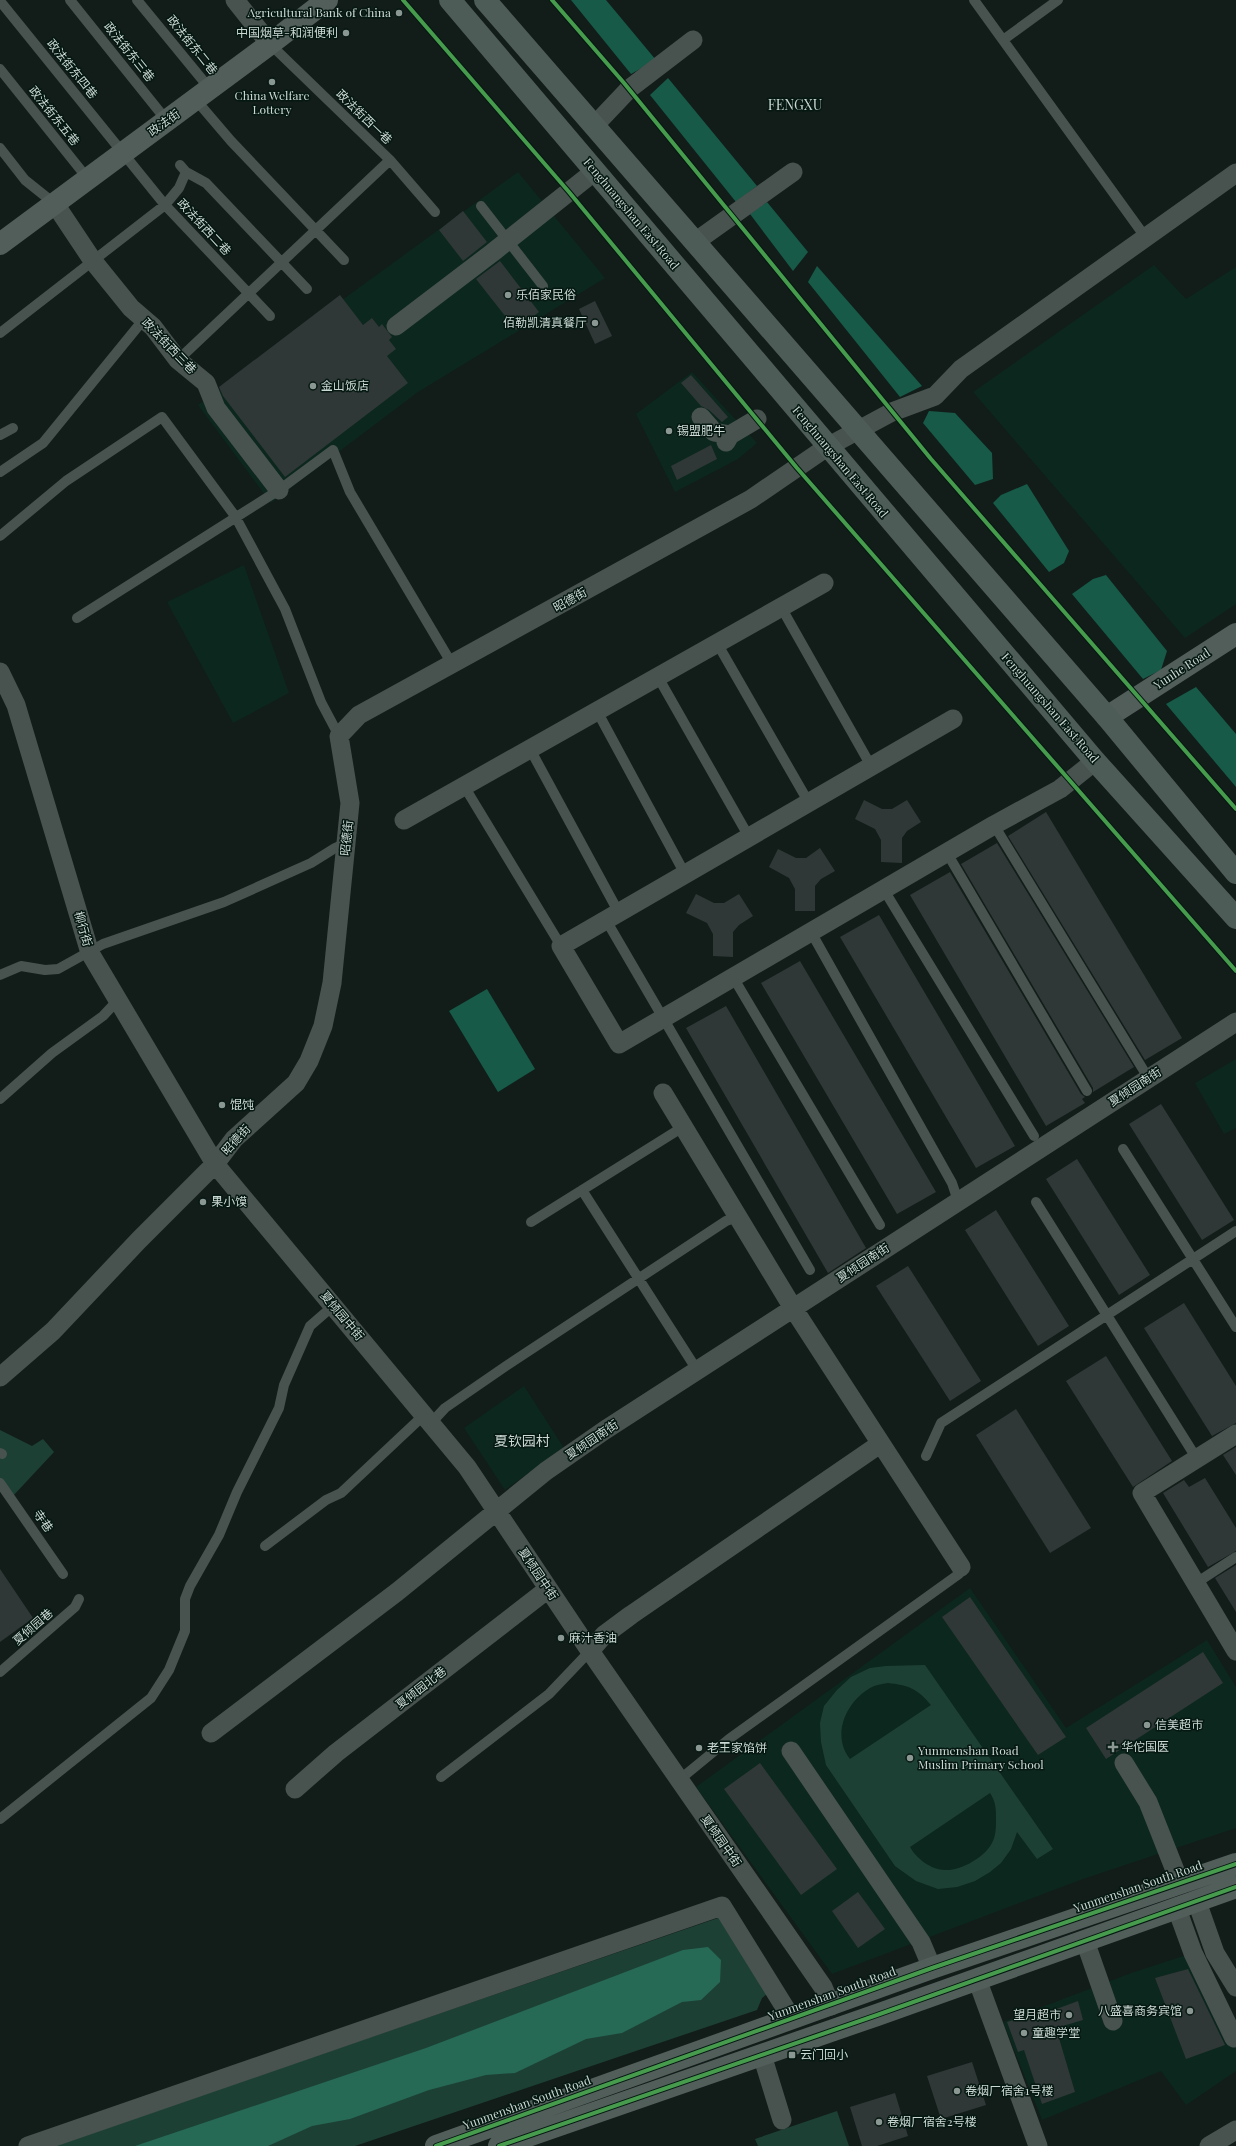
<svg xmlns="http://www.w3.org/2000/svg" width="1236" height="2146" font-family="'Playfair Display','Noto Sans SC',serif">
  <style>
    .built { fill: #0c271e }
    .green { fill: #1d4035; fill-rule: evenodd }
    .forest { fill: #165a47 }
    .water { fill: #266955 }
    .building { fill: #2f3836 }
    .lines { fill: none; stroke-linecap: round; stroke-linejoin: round }
    .lane { stroke: #48524f; stroke-width: 10 }
    .street { stroke: #48524f; stroke-width: 19 }
    .secondary { stroke: #525e5a; stroke-width: 22 }
    .primary { stroke: #4e5c57; stroke-width: 22 }
    .cycleway-casing { stroke: #051812; stroke-width: 6 }
    .cycleway { stroke: #469c4c; stroke-width: 4 }
    .poi-dot { fill: #8b9792; stroke: #051812; stroke-width: 1.5 }
    .labels { text-anchor: middle; stroke-width: 3; stroke-linejoin: round; paint-order: stroke }
    .poi-label { font-size: 12px; fill: #ccd8d3; stroke: #051812; text-anchor: start }
    .street-label { font-size: 12px; fill: #ccd8d3; stroke: #051812 }
    .quarter-label { font-size: 14px; fill: #ccd8d3; stroke: #051812 }
  </style>
  <rect width="100%" height="100%" fill="#121d1a"/>
  <path class="built" d="M518 172 605 278 418 392 271 503 198 405Z
    M1154 265 1186 299 1236 267V604L1185 638 973 392Z
    M692 372 757 443 738 459 675 492 636 414Z
    M244 565 289 693 233 723 167 602Z
    M1236 1059V1128L1224 1134 1195 1083Z
    M524 1386 564 1448 505 1490 464 1428Z
    M970 1588 1066 1728 1207 1640 1236 1687V1828L1083 1879 832 1974 696 1787Z
    M1193 1953 1236 2019V2071L1186 2105 1161 2071 1042 2120 1003 2022 1131 1973Z"/>
  <path class="green" d="M0 1430 32 1446 43 1439 54 1452 12 1497 0 1479Z
    M925 1665 1053 1849 1037 1859 1017 1832 1011 1849 1001 1863 990 1872 975 1881 957 1887 938 1889 916 1881 895 1866 826 1765 821 1742 820 1723 824 1706 837 1690 851 1677 870 1668 886 1666ZM888 1683C908 1685 918 1689 931 1705L850 1759C831 1735 846 1702 870 1688 875 1685 882 1684 888 1683ZM990 1793C996 1802 996 1809 996 1819 996 1827 996 1836 992 1843 985 1857 961 1871 945 1870 931 1870 916 1858 910 1847Z
    M721 1917 772 1990 762 1998 757 2010 355 2146H53Z
    M837 2111 849 2146H758L755 2139Z"/>
  <path class="forest" d="M571 0H606L656 60 631 74Z
    M668 78 757 186 736 202 650 95Z
    M767 202 808 252 793 271 750 214Z
    M817 266 922 386 900 397 808 282Z
    M929 411 955 413 992 453 993 479 975 485 923 423Z
    M1027 484 1069 551 1064 563 1049 572 993 503 1001 495Z
    M1106 575 1167 651 1161 670 1143 679 1072 594 1093 579Z
    M1196 687 1236 734V787L1166 704Z
    M487 989 535 1069 498 1092 449 1011Z"/>
  <path class="water" d="M708 1947 721 1960 720 1982 701 2000 682 2002 622 2033 586 2039 515 2073 486 2075 429 2090 350 2119 312 2126 268 2146H135L426 2048 683 1950Z"/>
  <path class="building" d="M463 211 487 242 463 261 439 230Z
    M500 261 539 312 516 330 476 279Z
    M340 295 363 325 372 318 379 327 382 324 392 337 389 340 396 349 387 356 408 383 285 477 223 396 219 387Z
    M595 301 612 336 595 344 579 309Z
    M691 375 728 417 722 422 709 410 701 406 681 383Z
    M711 445 717 459 677 480 671 466Z
    M864 800 882 809H892L907 800 921 822 907 831 902 838V863L881 862V840L875 829 855 819Z
    M1046 812 1182 1038 1145 1060 1008 836Z
    M997 843 1134 1067 1093 1092V1088L961 864Z
    M820 848 835 871 821 879 815 886V911H795V889L789 878 769 867 778 849 796 858H806Z
    M950 872 1081 1094 1085 1097 1082 1099 1085 1103 1046 1126 910 895Z
    M696 894 714 903H724L739 894 753 916 739 925 733 932V957L713 956V934L707 923 686 913Z
    M879 915 1015 1146 976 1168 840 937Z
    M800 961 936 1192 897 1214 761 983Z
    M726 1006 866 1248 828 1273 686 1028Z
    M1161 1104 1234 1220 1202 1240 1129 1124Z
    M1077 1159 1150 1275 1119 1295 1046 1179Z
    M996 1210 1069 1326 1038 1346 965 1230Z
    M908 1266 981 1381 950 1401 876 1286Z
    M1184 1303 1236 1386V1423L1212 1436 1144 1328Z
    M1106 1356 1172 1461 1133 1487 1066 1381Z
    M1016 1409 1091 1528 1050 1553 976 1435Z
    M1236 1447V1475L1223 1455Z
    M1205 1478 1236 1528V1551L1208 1567 1163 1493 1184 1480 1189 1487Z
    M1236 1565V1612L1215 1578Z
    M0 1569 33 1618 0 1642Z
    M970 1597 1066 1737 1038 1755 942 1617Z
    M1203 1652 1223 1683 1106 1759 1086 1728Z
    M760 1763 837 1869 801 1895 724 1789Z
    M858 1892 885 1929 858 1948 832 1911Z
    M1188 1969 1225 2045 1186 2059 1155 1978Z
    M1078 2001 1083 2020 1056 2028 1075 2092 1042 2104 1024 2050 1018 2052 1007 2022 1030 2014 1031 2017 1051 2011Z
    M972 2062 986 2105 941 2119 927 2076Z
    M895 2093 908 2136 877 2146H862L850 2107Z"/>
  <g class="lines">
    <path class="lane" d="M70 0 167 121
      M137 0 210 89
      M974 0 1146 238
      M0 1 165 205 270 316
      M1003 40 1058 0
      M270 44 390 160 435 212
      M0 69 88 179
      M196 100 231 141 344 260
      M0 148 25 180 55 204
      M180 165 186 172 206 183 307 289
      M481 206 543 286
      M0 333 165 205 179 188 186 172
      M178 360 390 160
      M0 435 13 428
      M0 472 43 443 144 319
      M0 536 66 481 162 417 235 516 285 609 321 702 339 736
      M781 607 871 766
      M77 618 279 490 333 450 350 492 452 664
      M717 643 809 803
      M658 677 749 837
      M597 711 685 874
      M530 749 619 913
      M464 786 561 946
      M994 825 1144 1071
      M947 853 1087 1091
      M884 890 1034 1136
      M606 920 810 1270
      M811 932 952 1183 956 1195
      M0 975 21 966 45 970 58 969 103 944 224 902 311 863 335 848 346 843
      M733 977 880 1225
      M0 1099 52 1053 103 1016 118 1000
      M1123 1149 1236 1327
      M582 1190 697 1370
      M1036 1202 1197 1459
      M531 1222 683 1127
      M432 1422 445 1408 506 1366 726 1221 737 1217
      M0 1453 2 1454
      M926 1456 941 1423 1236 1231
      M0 1483 63 1574
      M265 1546 326 1500 341 1493 424 1415
      M1196 1583 1236 1557
      M0 1672 75 1607 79 1599
      M441 1777 549 1694 590 1651
      M679 1780 729 1739 959 1574 961 1567
      M0 1819 151 1698 169 1670 185 1631V1599L190 1586 219 1535 237 1492 279 1408 284 1385 310 1326 333 1306"/>
    <path class="street" d="M235 0 270 44
      M594 126 629 89 693 40
      M55 204 93 261 131 308 153 327 178 360 206 383 216 408 279 490
      M695 242 793 172
      M396 326 492 253 595 171
      M701 417 714 432 730 435
      M726 442 730 435 757 419
      M0 672 16 705 90 953 215 1164 467 1467 590 1651 823 1987 831 2006
      M953 719 561 946 619 1044 994 825 1060 789 1095 761
      M404 820 824 583
      M663 1093 793 1308 961 1567
      M0 1377 53 1331 139 1240 215 1164 234 1139 296 1083 309 1061 323 1026 332 983 350 803 339 736 359 715 751 499 827 447 892 412 935 396 961 369 1236 173
      M1236 1434 1142 1493 1236 1651
      M590 1651 604 1635 631 1615 880 1444
      M211 1733 397 1592 546 1471 605 1430 1236 1022
      M791 1751 921 1942 932 1968
      M1124 1763 1148 1802 1180 1883
      M295 1789 336 1753 548 1589
      M1197 1902 1215 1953 1236 1987
      M1177 1909 1193 1953 1234 2038
      M1085 1941 1113 2021
      M977 1979 1038 2146
      M762 2055 782 2120
      M28 2146 722 1906 792 2019
      M1209 2146 1236 2130"/>
    <path class="secondary" d="M0 244 270 44 327 0
      M1107 717 1236 634
      M436 2146 932 1968 1236 1864
      M499 2146 877 2015 1236 1887"/>
    <path class="primary" d="M450 0 1095 761 1236 918
      M485 0 1107 717 1236 873"/>
    <defs>
      <path id="cycleway" d="M403 0 569 192 797 468 1236 971
        M552 0 624 83 931 459 1236 809
        M436 2146 932 1968 1236 1864
        M499 2146 877 2015 1236 1887"/>
    </defs>
    <use href="#cycleway" class="cycleway-casing"/>
    <use href="#cycleway" class="cycleway"/>
  </g>
  <g class="poi-dot">
    <circle cx="399" cy="13" r="4"/>
    <circle cx="346" cy="33" r="4"/>
    <circle cx="272" cy="82" r="4"/>
    <circle cx="508" cy="295" r="4"/>
    <circle cx="595" cy="323" r="4"/>
    <circle cx="313" cy="386" r="4"/>
    <circle cx="669" cy="431" r="4"/>
    <circle cx="222" cy="1105" r="4"/>
    <circle cx="203" cy="1202" r="4"/>
    <circle cx="561" cy="1638" r="4"/>
    <circle cx="1147" cy="1725" r="4"/>
    <path d="M1111 1741h4v4h4v4h-4v4h-4v-4h-4v-4h4z"/>
    <circle cx="699" cy="1748" r="4"/>
    <circle cx="910" cy="1758" r="4"/>
    <circle cx="1190" cy="2011" r="4"/>
    <circle cx="1069" cy="2015" r="4"/>
    <circle cx="1024" cy="2033" r="4"/>
    <rect x="788" y="2051" width="8" height="8" rx="2"/>
    <circle cx="957" cy="2091" r="4"/>
    <circle cx="879" cy="2122" r="4"/>
  </g>
  <g class="labels">
    <g class="poi-label">
      <text x="391" y="17" text-anchor="end">Agricultural Bank of China</text>
      <text x="338" y="37" text-anchor="end">中国烟草-和润便利</text>
      <text x="272" y="100" text-anchor="middle">China Welfare<tspan x="272" dy="14">Lottery</tspan></text>
      <text x="516" y="299">乐佰家民俗</text>
      <text x="587" y="327" text-anchor="end">佰勒凯清真餐厅</text>
      <text x="321" y="390">金山饭店</text>
      <text x="677" y="435">锡盟肥牛</text>
      <text x="230" y="1109">馄饨</text>
      <text x="211" y="1206">果小馍</text>
      <text x="569" y="1642">麻汁香油</text>
      <text x="1155" y="1729">信美超市</text>
      <text x="1121" y="1751">华佗国医</text>
      <text x="707" y="1752">老王家馅饼</text>
      <text x="918" y="1755">Yunmenshan Road<tspan x="918" dy="14">Muslim Primary School</tspan></text>
      <text x="1182" y="2015" text-anchor="end">八盛喜商务宾馆</text>
      <text x="1061" y="2019" text-anchor="end">望月超市</text>
      <text x="1032" y="2037">童趣学堂</text>
      <text x="800" y="2059">云门回小</text>
      <text x="965" y="2095">卷烟厂宿舍1号楼</text>
      <text x="887" y="2126">卷烟厂宿舍2号楼</text>
    </g>
    <g class="street-label">
      <text transform="translate(192 45) rotate(51)" y="4">政法街东二巷</text>
      <text transform="translate(129 52) rotate(51)" y="4">政法街东三巷</text>
      <text transform="translate(72 69) rotate(51)" y="4">政法街东四巷</text>
      <text transform="translate(54 116) rotate(51)" y="4">政法街东五巷</text>
      <text transform="translate(364 117) rotate(44)" y="4">政法街西一巷</text>
      <text transform="translate(164 123) rotate(-36)" y="4">政法街</text>
      <text transform="translate(631 214) rotate(50)" y="4">Fenghuangshan East Road</text>
      <text transform="translate(204 227) rotate(47)" y="4">政法街西二巷</text>
      <text transform="translate(169 346) rotate(46)" y="4">政法街西三巷</text>
      <text transform="translate(840 462) rotate(50)" y="4">Fenghuangshan East Road</text>
      <text transform="translate(570 600) rotate(-29)" y="4">昭德街</text>
      <text transform="translate(1182 669) rotate(-33)" y="4">Yunhe Road</text>
      <text transform="translate(1050 708) rotate(49)" y="4">Fenghuangshan East Road</text>
      <text transform="translate(347 838) rotate(-84)" y="4">昭德街</text>
      <text transform="translate(83 929) rotate(74)" y="4">柳行街</text>
      <text transform="translate(1135 1087) rotate(-33)" y="4">夏倾园南街</text>
      <text transform="translate(236 1140) rotate(-47)" y="4">昭德街</text>
      <text transform="translate(863 1263) rotate(-33)" y="4">夏倾园南街</text>
      <text transform="translate(342 1316) rotate(50)" y="4">夏倾园中街</text>
      <text transform="translate(592 1440) rotate(-34)" y="4">夏倾园南街</text>
      <text transform="translate(43 1521) rotate(55)" y="4">寺巷</text>
      <text transform="translate(538 1574) rotate(56)" y="4">夏倾园中街</text>
      <text transform="translate(33 1627) rotate(-41)" y="4">夏倾园巷</text>
      <text transform="translate(421 1688) rotate(-38)" y="4">夏倾园北巷</text>
      <text transform="translate(721 1841) rotate(55)" y="4">夏倾园中街</text>
      <text transform="translate(1138 1887) rotate(-19)" y="4">Yunmenshan South Road</text>
      <text transform="translate(832 1994) rotate(-20)" y="4">Yunmenshan South Road</text>
      <text transform="translate(527 2103) rotate(-20)" y="4">Yunmenshan South Road</text>
    </g>
    <g class="quarter-label">
      <text x="795" y="110">FENGXU</text>
      <text x="522" y="1446">夏钦园村</text>
    </g>
  </g>
</svg>
